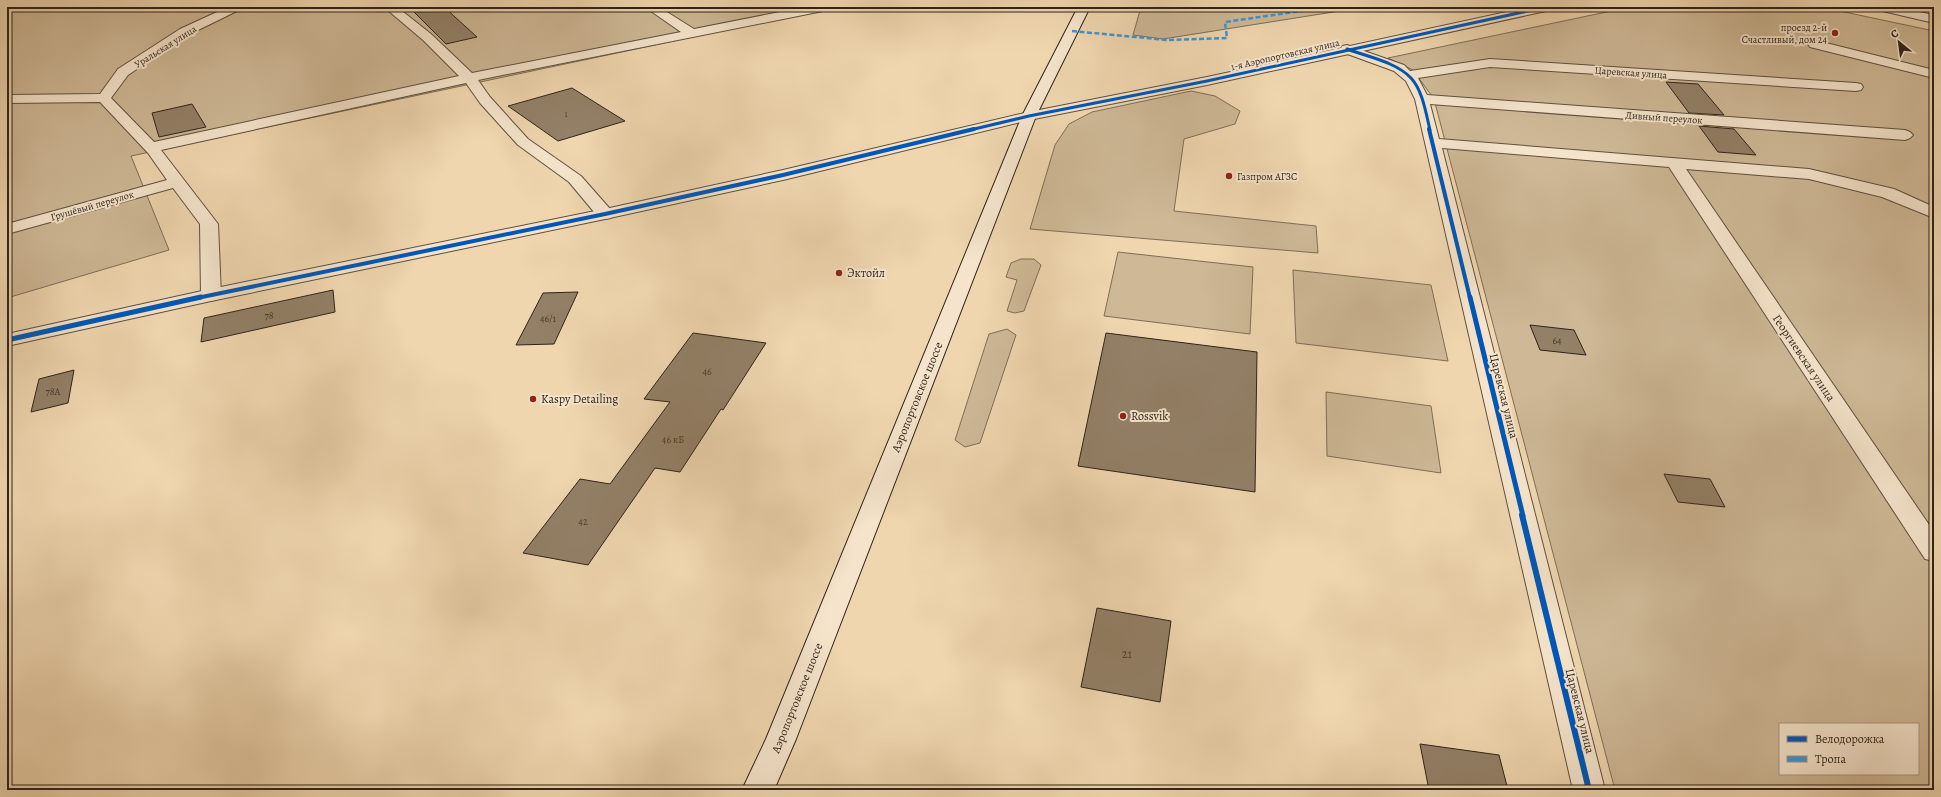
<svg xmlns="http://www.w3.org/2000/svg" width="1941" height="797" font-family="Alegreya,serif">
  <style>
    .green { fill: #ceb896; stroke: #7e6e58; fill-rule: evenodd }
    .building { fill: #938067; stroke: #2f231a }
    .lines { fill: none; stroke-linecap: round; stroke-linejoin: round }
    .minor-casing { stroke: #5f503f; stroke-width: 2 }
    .tertiary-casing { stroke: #5f503f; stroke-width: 2 }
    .secondary-casing { stroke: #2f231a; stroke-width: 2 }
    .minor { fill: #f5e4cb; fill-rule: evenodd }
    .tertiary { fill: #f5e4cb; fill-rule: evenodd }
    .secondary { fill: #f5e4cb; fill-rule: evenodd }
    .quiet { stroke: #3d95d4; stroke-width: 2.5; stroke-dasharray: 5 2.5; stroke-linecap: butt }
    .cycleway-far3-casing { stroke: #f5e4cb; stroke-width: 4.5 }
    .cycleway-far2-casing { stroke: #f5e4cb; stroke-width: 6 }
    .cycleway-far1-casing { stroke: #f5e4cb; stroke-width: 8 }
    .cycleway-casing { stroke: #f5e4cb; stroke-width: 9 }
    .cycleway-far3 { stroke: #0057b8; stroke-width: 3 }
    .cycleway-far2 { stroke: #0057b8; stroke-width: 4 }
    .cycleway-far1 { stroke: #0057b8; stroke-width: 5 }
    .cycleway { stroke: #0057b8; stroke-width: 6 }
    .poi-dot { fill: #8f2418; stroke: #f5e4cb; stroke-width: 1.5 }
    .labels { text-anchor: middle; stroke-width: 4; stroke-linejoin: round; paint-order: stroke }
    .far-number-label { font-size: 9px; fill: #483a2d }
    .far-poi-label { font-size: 10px; fill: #2f231a; stroke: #f5e4cb; text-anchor: end }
    .far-street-label { font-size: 10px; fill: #2f231a; stroke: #f5e4cb }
    .number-label { font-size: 10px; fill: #483a2d }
    .poi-label { font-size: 12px; fill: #2f231a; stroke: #f5e4cb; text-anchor: start }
    .street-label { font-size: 12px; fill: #2f231a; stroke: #f5e4cb }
    .near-number-label { font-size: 12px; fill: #483a2d }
  </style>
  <rect width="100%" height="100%" fill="#efd6af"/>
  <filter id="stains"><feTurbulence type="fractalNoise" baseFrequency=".005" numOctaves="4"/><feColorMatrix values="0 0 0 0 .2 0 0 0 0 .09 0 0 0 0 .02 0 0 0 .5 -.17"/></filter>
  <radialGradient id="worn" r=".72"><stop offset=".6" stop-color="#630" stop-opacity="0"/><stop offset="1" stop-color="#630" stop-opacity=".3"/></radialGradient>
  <path class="green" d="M7 7H834L131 156 169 250 7 298Z
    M1141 7H1365L1163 39 1133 35Z
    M1630 7H1821L1934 31V790H1615L1434 99 1413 70 1388 58ZM1780 724H1918V774H1780Z
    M1191 91 1215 96 1240 111 1235 124 1184 139 1174 211 1316 226 1318 253 1030 229 1055 145 1069 124 1092 112Z
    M1118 252 1253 267 1250 334 1104 316Z
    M1021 259H1034L1041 265 1024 311 1015 313 1007 311 1017 280 1006 277 1011 263Z
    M1293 270 1431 285 1448 361 1296 343Z
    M1007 329 1016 335 980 443 965 447 955 440 989 334Z
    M1326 392 1431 406 1441 473 1327 456Z"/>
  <path class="building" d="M409 7H444L477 37 446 44Z
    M1666 82 1698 84 1724 115 1689 113Z
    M572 88 625 121 558 141 508 106Z
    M192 104 206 127 159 137 152 113Z
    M1699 126 1734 129 1756 155 1718 152Z
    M333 290 335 312 201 342 204 318Z
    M578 292 554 344 516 345 543 293Z
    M1530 325 1574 330 1586 355 1540 350Z
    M693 333 766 343 723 410 721 409 680 472 655 468 588 565 523 553 580 479 610 484 670 402 644 399Z
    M1106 333 1257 352 1255 492 1078 466Z
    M74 370 68 403 31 412 39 379Z
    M1664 474 1710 479 1725 507 1678 502Z
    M1097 608 1171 621 1160 702 1081 687Z
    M1420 744 1499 755 1508 790H1429Z"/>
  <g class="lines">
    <defs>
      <path id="minor" d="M228 7H243L241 9 188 35 128 75 111 98 154 142 459 76 423 40 384 7H397L431 34 472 73 681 32 645 7H659L694 29 805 7H829L823 11 478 80 490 97 528 139 581 176 611 210 614 214 611 218 605 219 599 218 569 182 518 145 480 103 466 83 161 150 218 224 221 295 218 299 211 301 204 299 201 295 200 224 173 188 7 234V224L167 180 148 153 100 102 7 103V95L100 94 118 69 180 29Z
        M1872 7H1895L1934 15V23L1874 9Z
        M1814 40 1934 70V78L1810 47 1808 44Z
        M1347 45 1404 65 1410 71 1490 59 1856 83 1861 84 1863 87 1861 90 1856 91 1490 67 1418 78 1427 95 1905 130 1910 132 1913 135 1910 138 1905 140 1430 104 1439 139 1809 169 1894 189 1934 207V218L1882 197 1809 179 1686 169 1934 532V561L1925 559 1669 167 1442 148 1605 790H1573L1415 99 1406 81 1394 71 1342 52 1341 49 1342 46Z"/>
      <path id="tertiary" d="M1530 7H1552L1546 11 1207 85 1029 120 783 180 605 219 211 301 7 346V334L211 289 605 209 783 170 1029 112 1207 77Z"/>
      <path id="secondary" d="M1078 7H1090L1036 116 796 739 774 790H742L766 739 1022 116Z"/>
    </defs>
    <use href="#minor" class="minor-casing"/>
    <use href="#tertiary" class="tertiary-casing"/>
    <use href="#secondary" class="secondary-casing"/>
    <use href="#minor" class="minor"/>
    <use href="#tertiary" class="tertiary"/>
    <use href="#secondary" class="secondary"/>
    <path class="quiet" d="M1072 31 1167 40 1227 38 1225 22 1329 7"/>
    <defs>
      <path id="cycleway-far3" d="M1347 49C1368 57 1396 62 1411 78 1423 91 1426 114 1430 130
        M970 130 1029 116 1207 81 1546 7"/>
      <path id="cycleway-far2" d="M1429 129 1470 298
        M197 298 605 214 783 175 974 129"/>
      <path id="cycleway-far1" d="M1470 297 1523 516
        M7 340 201 297"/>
      <path id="cycleway" d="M1522 515 1589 790"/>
    </defs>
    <use href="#cycleway-far3" class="cycleway-far3-casing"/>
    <use href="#cycleway-far2" class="cycleway-far2-casing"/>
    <use href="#cycleway-far1" class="cycleway-far1-casing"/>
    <use href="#cycleway" class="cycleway-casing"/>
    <use href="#cycleway-far3" class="cycleway-far3"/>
    <use href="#cycleway-far2" class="cycleway-far2"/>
    <use href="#cycleway-far1" class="cycleway-far1"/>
    <use href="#cycleway" class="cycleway"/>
  </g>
  <g class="poi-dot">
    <circle cx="1835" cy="33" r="4"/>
    <circle cx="1229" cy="176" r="4"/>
    <circle cx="839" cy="273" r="4"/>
    <circle cx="533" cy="399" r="4"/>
    <circle cx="1123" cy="416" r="4"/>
  </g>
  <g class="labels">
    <g class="far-number-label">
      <text x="566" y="117">1</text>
    </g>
    <g class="far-poi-label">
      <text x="1827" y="31">проезд 2-й<tspan x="1827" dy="12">Счастливый, дом 24</tspan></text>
      <text x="1237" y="180" text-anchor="start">Газпром АГЗС</text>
    </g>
    <g class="far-street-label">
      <text transform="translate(165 46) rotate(-32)" y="4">Уральская улица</text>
      <text transform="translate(1285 54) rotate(-13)" y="4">1-я Аэропортовская улица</text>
      <text transform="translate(1631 72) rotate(4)" y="4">Царевская улица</text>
      <text transform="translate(1664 117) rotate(4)" y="4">Дивный переулок</text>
      <text transform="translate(92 205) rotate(-16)" y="4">Грушёвый переулок</text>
    </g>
    <g class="number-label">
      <text x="269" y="319">78</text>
      <text x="548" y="322">46/1</text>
      <text x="1557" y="344">64</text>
      <text x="707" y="375">46</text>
      <text x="53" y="395">78А</text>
      <text x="673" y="443">46 кБ</text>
      <text x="583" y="525">42</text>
    </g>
    <g class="poi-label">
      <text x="847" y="277">Эктойл</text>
      <text x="541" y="403">Kaspy Detailing</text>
      <text x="1131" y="420">Rossvik</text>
    </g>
    <g class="street-label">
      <text transform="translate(1804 358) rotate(56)" y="4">Георгиевская улица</text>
      <text transform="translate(1504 396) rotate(76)" y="4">Царевская улица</text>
      <text transform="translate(917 397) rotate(-68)" y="4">Аэропортовское шоссе</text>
      <text transform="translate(797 698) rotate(-68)" y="4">Аэропортовское шоссе</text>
      <text transform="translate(1580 711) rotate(76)" y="4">Царевская улица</text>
    </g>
    <g class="near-number-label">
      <text x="1127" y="658">21</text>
    </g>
  </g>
  <rect width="1941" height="797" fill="none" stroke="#efd6af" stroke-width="24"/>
  <rect x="8" y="8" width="1925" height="781" fill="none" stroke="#2f231a" stroke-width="2"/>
  <rect x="12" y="12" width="1917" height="773" fill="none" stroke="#2f231a"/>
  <rect x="1779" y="723" width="140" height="52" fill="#f5e4cb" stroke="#a69784"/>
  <rect x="1787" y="736" width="20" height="6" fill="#0057b8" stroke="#a69784"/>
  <text x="1815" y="743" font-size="12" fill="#2f231a">Велодорожка</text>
  <rect x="1787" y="756" width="20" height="6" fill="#3d95d4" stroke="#a69784"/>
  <text x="1815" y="763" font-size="12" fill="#2f231a">Тропа</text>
  <g transform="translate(1899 42) rotate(331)" stroke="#f5e4cb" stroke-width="3" paint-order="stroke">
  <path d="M0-3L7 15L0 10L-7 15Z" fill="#2f231a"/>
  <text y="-6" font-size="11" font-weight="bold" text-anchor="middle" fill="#2f231a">С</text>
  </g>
  <rect width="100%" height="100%" filter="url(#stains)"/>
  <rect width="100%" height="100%" fill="url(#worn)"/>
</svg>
